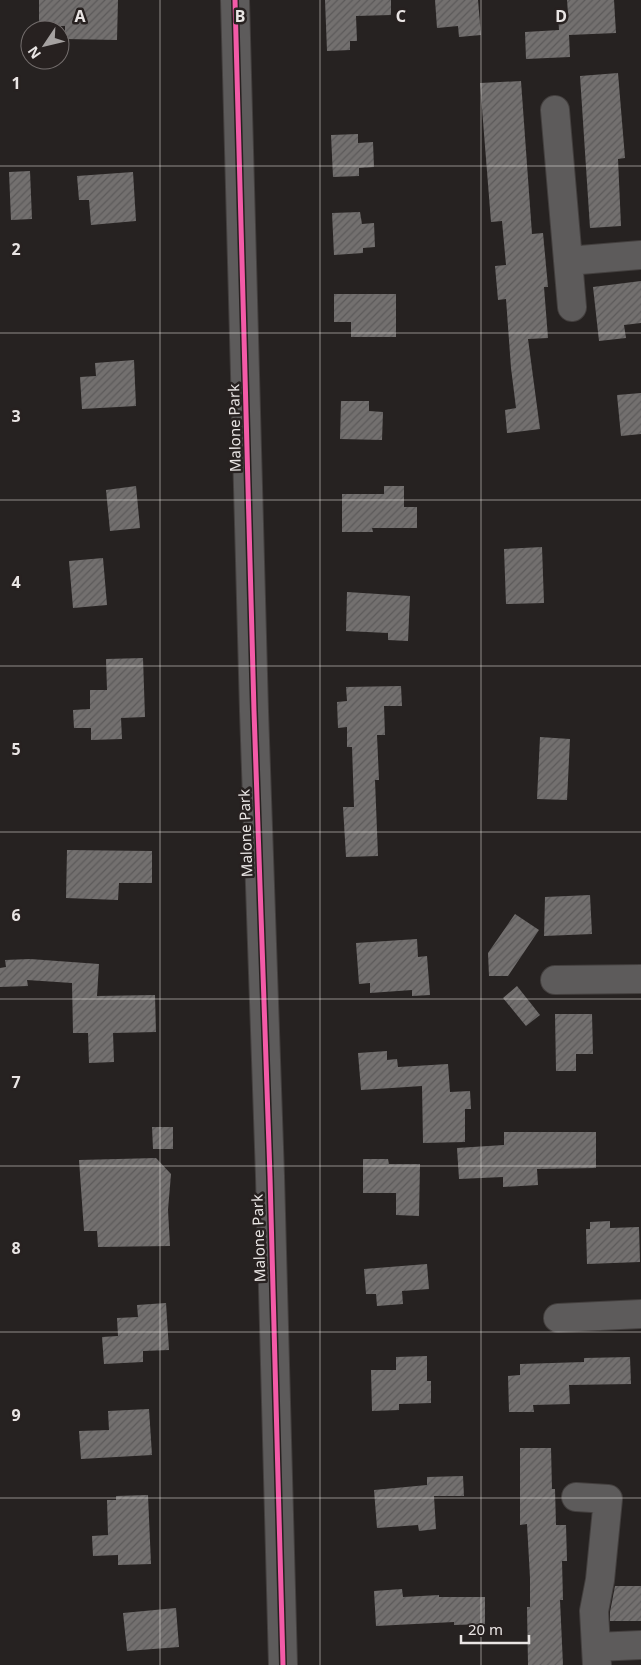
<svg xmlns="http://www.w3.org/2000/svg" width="641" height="1665" font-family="'Noto Sans',sans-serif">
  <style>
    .building { fill: url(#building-hatch) }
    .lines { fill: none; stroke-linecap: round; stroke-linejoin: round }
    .minor-casing { stroke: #433f3e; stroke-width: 30 }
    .minor { stroke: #5d5b5b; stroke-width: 28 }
    .cycleway-casing { stroke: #272120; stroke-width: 8 }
    .cycleway { stroke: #f35aa7; stroke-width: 5 }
    .grid { fill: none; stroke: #e9e5e4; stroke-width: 1; stroke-opacity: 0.55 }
    .labels { text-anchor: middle; stroke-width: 5; stroke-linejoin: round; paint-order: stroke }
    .street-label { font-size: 15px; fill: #e9e5e4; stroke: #272120 }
    .grid-label { font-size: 16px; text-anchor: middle; font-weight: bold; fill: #e9e5e4; stroke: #272120; stroke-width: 5; stroke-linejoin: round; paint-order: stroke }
  </style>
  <defs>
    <pattern id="building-hatch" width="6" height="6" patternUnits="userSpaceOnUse" patternTransform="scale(1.25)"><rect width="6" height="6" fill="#73706f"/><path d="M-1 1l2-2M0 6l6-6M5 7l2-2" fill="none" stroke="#5c5a5a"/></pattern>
  </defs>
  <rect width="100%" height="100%" fill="#262221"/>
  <path class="building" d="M39 0H118L117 40 65 39V26H39Z
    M325 0H391V15L356 16 357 41H350V50L327 51Z
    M435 0H478L481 35 459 37 458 26 437 28Z
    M567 0H614L616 33 569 35 570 57 526 59 525 32 559 30 558 14 568 13Z
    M618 73 625 158 618 159 621 226 590 228 580 76Z
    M521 81 532 234 543 233 548 287H544L548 338 528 339 540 429 507 433 505 410 516 408 511 368 506 299 498 300 495 266 506 265 502 221 491 222 480 83Z
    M358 134V143L373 142 374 167 359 168V176L333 177 331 135Z
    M30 171 32 219 11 220 9 172Z
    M133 172 136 221 91 225 89 200H79L77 176Z
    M360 212 362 224 374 223 375 247 363 248V253L334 255 332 213Z
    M641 281V323L624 325 626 338 599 341 593 287Z
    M334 294H396V337H351V322H334Z
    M134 360 136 406 82 409 80 377 96 376 95 363Z
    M641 393V434L621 436 617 395Z
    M341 401H369V411L383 412 382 440 340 439Z
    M136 486 140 528 110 531 106 490Z
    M384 486H404V507H417V528H372L373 532H342V494H384Z
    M542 547 544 603 506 604 504 549Z
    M103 558 107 605 73 608 69 561Z
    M347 592 410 596 408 641 388 640V633L346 631Z
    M143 658 145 717 121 718 122 739 91 740V728H74L73 710 90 709V690H107L106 659Z
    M401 686 402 706H384L385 735H377L379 780H375L378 856 346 857 343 807H354L352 747H347V727L338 728 337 702 347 701 346 687Z
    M540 737 570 739 567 800 537 799Z
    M67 850 152 851V883H119L118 900 66 898Z
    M590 895 592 934 544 936 545 897Z
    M515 914 539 930 508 976H489L488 953Z
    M417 939 418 957 427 956 430 995 412 996V990L370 993V983L359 984 356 943Z
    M30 959 99 964 97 996 155 995 156 1032 113 1033 114 1062 89 1063 88 1033H73L72 983 27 980 28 986 0 987V968L6 967 5 960Z
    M517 986 540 1015 526 1026 503 998Z
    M555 1014H592L593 1054H576V1071H556Z
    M387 1051V1060L397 1059 398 1067 448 1064 450 1092 470 1091 471 1109H465V1142L423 1143 422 1086 361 1090 358 1053Z
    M152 1127H173V1149H153Z
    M504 1132H596V1168L537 1169 538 1185 503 1187V1177L459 1179 457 1148 504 1145Z
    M156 1158 171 1174 168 1210 170 1246 98 1247 97 1231H84L79 1160Z
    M363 1159H388L389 1164H420L419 1216 396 1215V1193H363Z
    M610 1221V1228L639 1227 640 1262 587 1264 586 1229H590V1222Z
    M427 1264 429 1289 402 1291 403 1304 377 1306 376 1294H366L364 1269Z
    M166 1303 169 1350 143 1351V1362L104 1364 102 1337 118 1336 117 1318 138 1317 137 1305Z
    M427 1356V1381H431V1403L399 1404V1410L372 1411 371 1370H396V1357Z
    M630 1357 631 1384 569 1385 570 1404 533 1405 534 1412H509L508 1376 520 1375V1364L584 1362V1358Z
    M149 1409 152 1455 81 1459 79 1431 109 1430 108 1411Z
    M520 1448H551L552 1489H555L556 1525H566L567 1561H562L563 1600H560L563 1665H528L527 1607H530V1578L527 1524 520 1525Z
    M463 1476 464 1496H434L436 1529 419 1531 418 1525 377 1528 374 1490 427 1485V1477Z
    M148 1495 151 1564 118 1565V1555L93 1556 92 1536 108 1535 107 1500H116V1496Z
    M615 1586H641V1621H610V1612Z
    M402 1589 403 1597 439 1595V1597H485V1624L454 1625V1622L376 1626 374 1591Z
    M176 1608 179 1647 127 1651 123 1613Z"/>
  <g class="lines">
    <defs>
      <path id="minor" d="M235 0 254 711 270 1176 283 1665
        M555 110 572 307
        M568 261 641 255
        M555 980 641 979
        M558 1318 641 1314
        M576 1497 608 1499 600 1580 594 1611 597 1665
        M596 1647 641 1645"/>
    </defs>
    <use href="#minor" class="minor-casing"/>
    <use href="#minor" class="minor"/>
    <defs>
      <path id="cycleway" d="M235 0 254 711 270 1176 283 1665"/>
    </defs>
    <use href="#cycleway" class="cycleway-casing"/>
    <use href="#cycleway" class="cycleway"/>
  </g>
  <path class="grid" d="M160 0V1665M320 0V1665M481 0V1665M0 166H641M0 333H641M0 500H641M0 666H641M0 832H641M0 999H641M0 1166H641M0 1332H641M0 1498H641"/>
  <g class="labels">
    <g class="street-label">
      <text transform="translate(235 428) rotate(-91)" y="5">Malone Park</text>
      <text transform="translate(246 833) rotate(-92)" y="5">Malone Park</text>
      <text transform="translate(259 1238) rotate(-92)" y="5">Malone Park</text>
    </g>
  </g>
  <g class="grid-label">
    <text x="80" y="22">A</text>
    <text x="240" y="22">B</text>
    <text x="401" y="22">C</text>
    <text x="561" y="22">D</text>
    <text x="16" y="89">1</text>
    <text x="16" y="255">2</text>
    <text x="16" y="422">3</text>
    <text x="16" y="588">4</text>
    <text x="16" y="755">5</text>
    <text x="16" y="921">6</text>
    <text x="16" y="1088">7</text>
    <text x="16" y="1254">8</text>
    <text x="16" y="1421">9</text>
  </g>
  <g transform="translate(45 45) rotate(235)"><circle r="24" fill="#272120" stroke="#756f6e"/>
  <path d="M0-4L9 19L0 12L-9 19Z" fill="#a5a1a0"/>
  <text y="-8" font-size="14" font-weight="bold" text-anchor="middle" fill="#e9e5e4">N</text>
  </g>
  <path d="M461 1635v8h68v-8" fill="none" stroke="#e9e5e4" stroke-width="2.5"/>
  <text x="468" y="1635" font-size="15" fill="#e9e5e4" stroke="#272120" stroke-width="4" paint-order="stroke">20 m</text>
</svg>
